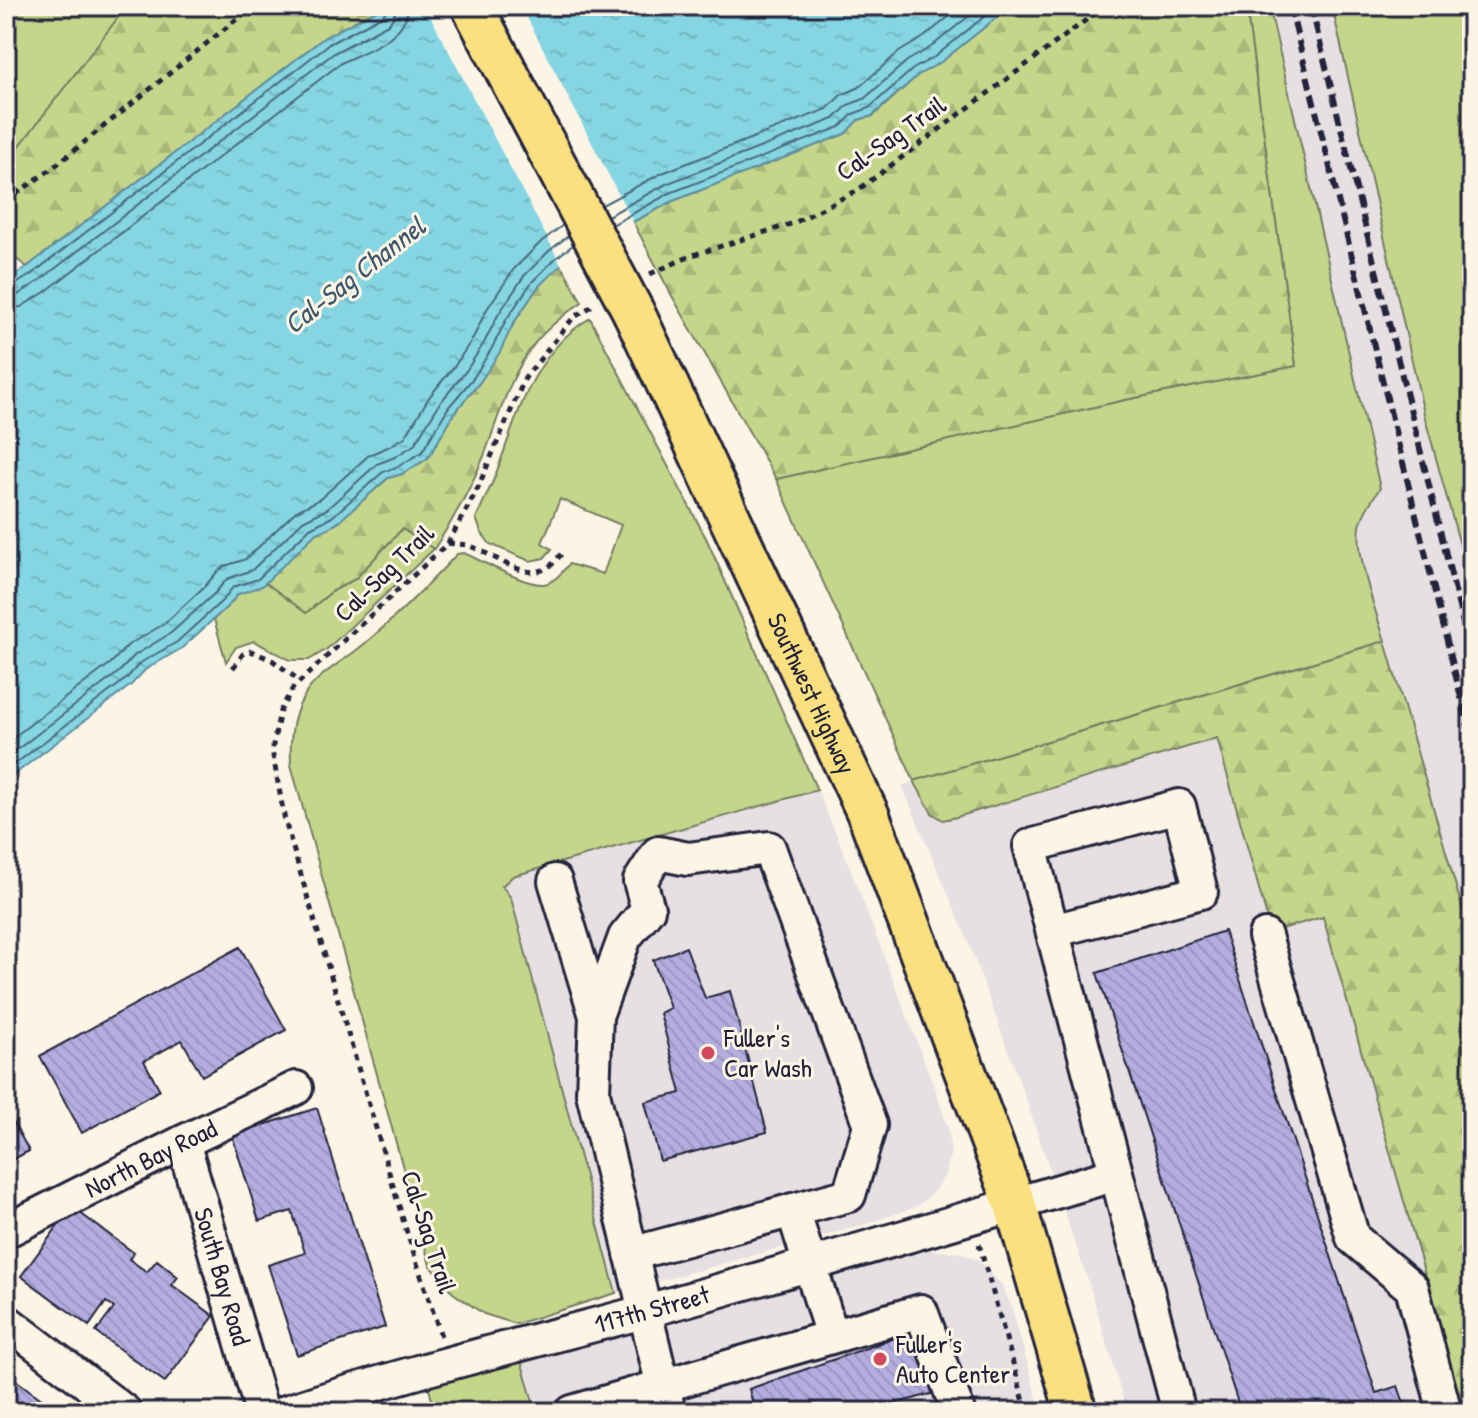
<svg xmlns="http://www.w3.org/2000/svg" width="1478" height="1418" font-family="'Patrick Hand',sans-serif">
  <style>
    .built { fill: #e6e0e3 }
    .green { fill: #c5d68b; stroke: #747c63; stroke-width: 2 }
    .forest { fill: url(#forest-firs); stroke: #747c63; stroke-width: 2 }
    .water { fill: url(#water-ripples); stroke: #5e8da0; stroke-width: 2 }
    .pier { fill: #fcf5e5 }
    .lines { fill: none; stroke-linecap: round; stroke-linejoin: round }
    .shore { stroke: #4a6a7e; stroke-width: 2 }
    .building { fill: url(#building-back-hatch); stroke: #22223b; stroke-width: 2 }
    .minor-casing { stroke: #22223b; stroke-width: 38 }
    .major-casing { stroke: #22223b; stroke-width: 46 }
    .path { stroke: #22223b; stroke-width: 5; stroke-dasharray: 6 6; stroke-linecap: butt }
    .minor { stroke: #fcf5e5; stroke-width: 32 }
    .major { stroke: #fbe080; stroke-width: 40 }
    .rail { stroke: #22223b; stroke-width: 6; stroke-dasharray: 12 6; stroke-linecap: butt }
    .major-bridge-casing { stroke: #22223b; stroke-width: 46; stroke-linecap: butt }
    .major-bridge { stroke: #fbe080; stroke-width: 40 }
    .poi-dot { fill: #d1495b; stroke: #fcf5e5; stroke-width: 3 }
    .labels { text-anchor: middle; stroke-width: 6; stroke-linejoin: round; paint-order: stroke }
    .street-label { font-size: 26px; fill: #22223b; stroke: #fcf5e5 }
    .poi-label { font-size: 26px; fill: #22223b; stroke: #fcf5e5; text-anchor: start }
    .water-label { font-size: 28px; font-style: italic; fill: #40586d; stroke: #fcf5e5 }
  </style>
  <defs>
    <pattern id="forest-firs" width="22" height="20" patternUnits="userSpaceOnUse" patternTransform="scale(2)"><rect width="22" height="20" fill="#c5d68b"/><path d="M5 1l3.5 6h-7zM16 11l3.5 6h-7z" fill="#a9b779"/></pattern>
    <pattern id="water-ripples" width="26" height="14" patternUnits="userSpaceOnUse" patternTransform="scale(2)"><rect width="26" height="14" fill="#86d5e3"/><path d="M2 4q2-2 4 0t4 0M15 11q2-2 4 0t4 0" fill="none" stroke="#73b7c4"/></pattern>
    <pattern id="building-back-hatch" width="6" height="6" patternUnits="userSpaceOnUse" patternTransform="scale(2)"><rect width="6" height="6" fill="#b3aedf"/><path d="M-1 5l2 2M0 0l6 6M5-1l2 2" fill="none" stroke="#9a95c0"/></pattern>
  </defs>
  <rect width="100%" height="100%" fill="#fcf5e5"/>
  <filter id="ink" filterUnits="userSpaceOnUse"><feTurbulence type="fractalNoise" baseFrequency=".0125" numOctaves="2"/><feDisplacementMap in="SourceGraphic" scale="16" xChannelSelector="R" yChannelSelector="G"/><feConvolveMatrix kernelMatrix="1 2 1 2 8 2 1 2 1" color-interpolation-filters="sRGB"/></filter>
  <g filter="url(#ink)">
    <path class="built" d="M1269 6H1332L1425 418 1472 589V942L1370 591 1361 555 1360 524 1371 501 1380 488Z
      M1217 737 1271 931 1323 917 1464 1412H1127L1089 1284 1024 1094 968 941 902 786 914 781 932 813 943 820 957 818Z
      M817 790 841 845 936 1091 948 1128 951 1152 945 1175 932 1194 916 1207 864 1225 616 1293 512 898 502 886 513 876Z
      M930 1250 961 1253 978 1260 1002 1285 1012 1308 1041 1412H536L520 1357 856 1266Z"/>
    <path class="green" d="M6 6H127L6 164Z
      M1246 6H1269L1380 488C1373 498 1365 510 1361 522 1353 549 1376 612 1385 641L914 781 776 479 1125 400 1296 366Z
      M1332 6H1472V589L1425 418Z
      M590 318 707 540 817 790 513 876 502 886 511 898 616 1293 516 1324 484 1314 453 1293 430 1265 291 765C290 741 291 719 303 698 315 676 339 664 358 649 393 621 427 586 457 554L464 553C482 561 526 586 544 584 555 582 562 572 569 564L603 574 621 525 560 499 542 543 552 549 544 558 530 561 490 544 481 532 476 518C482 505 488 492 494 479 517 418 531 354 590 318Z
      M402 529 434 549 327 649 309 660H290L254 641 236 647 226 662 214 619 229 605 238 594 261 586 265 582 306 613 331 592 355 579Z
      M520 1357 536 1412H435L427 1381Z"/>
    <path class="forest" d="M127 6H384L325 37 27 267 6 251V164Z
      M1011 6H1246L1296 366 1125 400 776 479 671 294 633 222 673 201 845 134 858 120 873 116 918 75 941 62Z
      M561 264 582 302C565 314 548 327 535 343 509 376 499 417 484 456 470 489 454 519 434 549L402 529 355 579 331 592 306 613 265 582 315 534 336 524 388 478 402 474 428 458 455 412 480 382 499 352 515 321 538 287Z
      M1385 641 1472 942V1412H1464L1323 917 1271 932 1217 738 957 817 943 820 932 813 914 781Z"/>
    <path class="water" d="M384 6H1011L941 62 918 75 872 116 858 120 845 134 673 201 573 253 538 287 513 324 500 352 480 382 455 412 428 458 402 474 388 478 336 524 315 534 262 586 238 594 229 605 182 648 145 670 131 685 6 781V281L27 267 325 37Z"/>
    <path class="pier" d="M425 6H521L635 226 576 257 563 268Z"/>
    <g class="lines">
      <path class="shore" d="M602 205 662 173 827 109 841 95 858 88 899 52 924 37 962 6
        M608 216 666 184 834 119 848 105 864 99 907 61 931 47 981 6
        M612 225 670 193 840 127 853 114 869 108 913 69 936 56 997 6
        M6 287 13 286 32 274 329 44 382 16 386 11V6
        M6 297 16 296 39 281 334 53 388 24 394 17 396 6
        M6 309 21 307 45 292 341 63C366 50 407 38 408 6
        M6 743 111 663 128 645 164 624 206 585 218 571 225 566 246 559 295 512 320 499 369 455 390 446 405 437 430 396 456 364 473 338 487 309 514 269 541 242 563 225
        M6 758 119 672 135 655 171 633 215 593 227 579 252 570 303 521 327 509 377 464 395 457 414 445 440 403 466 371 484 343 498 315 524 276 549 251 568 236
        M6 771 126 679 140 663 177 642 223 600 233 587 258 579 310 528 332 517 383 472 399 466 422 452 448 408 474 377 492 348 506 320 532 282 556 258 573 245"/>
    </g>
    <path class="building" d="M1224 931 1376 1393 1398 1386 1407 1412H1241L1097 973Z
      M240 947 286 1030 202 1076 182 1040 144 1061 160 1090 82 1133 40 1056Z
      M686 947 705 998 730 991 767 1132 660 1161 645 1102 681 1093 660 1013 670 1008 653 960Z
      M317 1108 385 1327 297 1355 268 1265 305 1253 292 1211 259 1221 232 1135Z
      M6 1109 29 1151 6 1163Z
      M72 1207 134 1253 129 1259 147 1272 157 1260 178 1277 172 1285 214 1316 165 1382 96 1332 114 1308 106 1302 89 1326 21 1276Z
      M918 1330 935 1393 878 1408 880 1412H755L749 1389Z
      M6 1373 51 1406 47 1412H6Z"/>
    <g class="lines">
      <defs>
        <g id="minor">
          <path d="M555 881 596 1016 593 1093 669 1412"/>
          <path d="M1053 931 1201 892 1179 806 1030 846 1179 1412"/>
          <path d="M1265 936 1353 1238 1412 1288 1445 1412"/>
          <path d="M596 1016 625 937 648 909 640 881 658 853 688 859 769 848 870 1125 849 1195 631 1254"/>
          <path id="s1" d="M183 1142 262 1412"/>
          <path d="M793 1210 832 1336"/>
          <path id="s2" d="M6 1231 183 1142 296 1088"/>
          <path d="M6 1321 125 1412"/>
          <path id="s3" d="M286 1412C403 1373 524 1344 643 1312 801 1268 959 1221 1116 1174"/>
          <path d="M572 1412 921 1311 958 1411 955 1412"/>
        </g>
        <g id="major">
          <path id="s4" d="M634 313 869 816 1015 1204 1076 1412"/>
        </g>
      </defs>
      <use href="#minor" class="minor-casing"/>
      <use href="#major" class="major-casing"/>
      <path class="path" d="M1466 6 1472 29
        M6 201 51 169 253 6
        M650 274 693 255 794 223 858 190 1105 6
        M448 543C454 544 461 544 467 545 500 555 534 594 561 554
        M233 668 243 654 251 651 272 660 300 681
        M979 1244 1027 1412
        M441 1336 407 1233 285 821 272 750 280 711 293 688 448 543 476 492 525 378 573 318 592 306"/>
      <use href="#minor" class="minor"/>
      <use href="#major" class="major"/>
      <path class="rail" d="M1290 6 1472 742
        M1311 6 1472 660"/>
      <defs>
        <path id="major-bridge" d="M472 6 634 313"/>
      </defs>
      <use href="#major-bridge" class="major-bridge-casing"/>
      <use href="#major-bridge" class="major-bridge"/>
    </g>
  </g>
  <g class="poi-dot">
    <circle cx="708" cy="1053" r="8"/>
    <circle cx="880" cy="1359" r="8"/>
  </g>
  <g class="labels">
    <g class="street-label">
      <text transform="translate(891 138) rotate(-35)" y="9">Cal-Sag Trail</text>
      <text transform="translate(384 573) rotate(-44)" y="9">Cal-Sag Trail</text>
      <text dy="9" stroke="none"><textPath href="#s4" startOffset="420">Southwest Highway</textPath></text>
      <text dy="9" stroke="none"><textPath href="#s2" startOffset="162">North Bay Road</textPath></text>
      <text transform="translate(429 1232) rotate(72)" y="9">Cal-Sag Trail</text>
      <text dy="9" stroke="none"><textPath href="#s1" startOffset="140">South Bay Road</textPath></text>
      <text dy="9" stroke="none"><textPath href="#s3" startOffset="380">117th Street</textPath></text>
    </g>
    <g class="poi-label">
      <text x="724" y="1047">Fuller's<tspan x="724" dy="30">Car Wash</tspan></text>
      <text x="896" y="1353">Fuller's<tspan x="896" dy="30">Auto Center</tspan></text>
    </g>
    <g class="water-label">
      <text transform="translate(354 275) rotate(-38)" y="10">Cal-Sag Channel</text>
    </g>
  </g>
  <rect width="1478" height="1418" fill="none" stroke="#fcf5e5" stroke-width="32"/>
  <rect x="16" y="16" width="1446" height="1386" fill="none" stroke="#22223b" stroke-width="3" filter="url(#ink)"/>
</svg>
